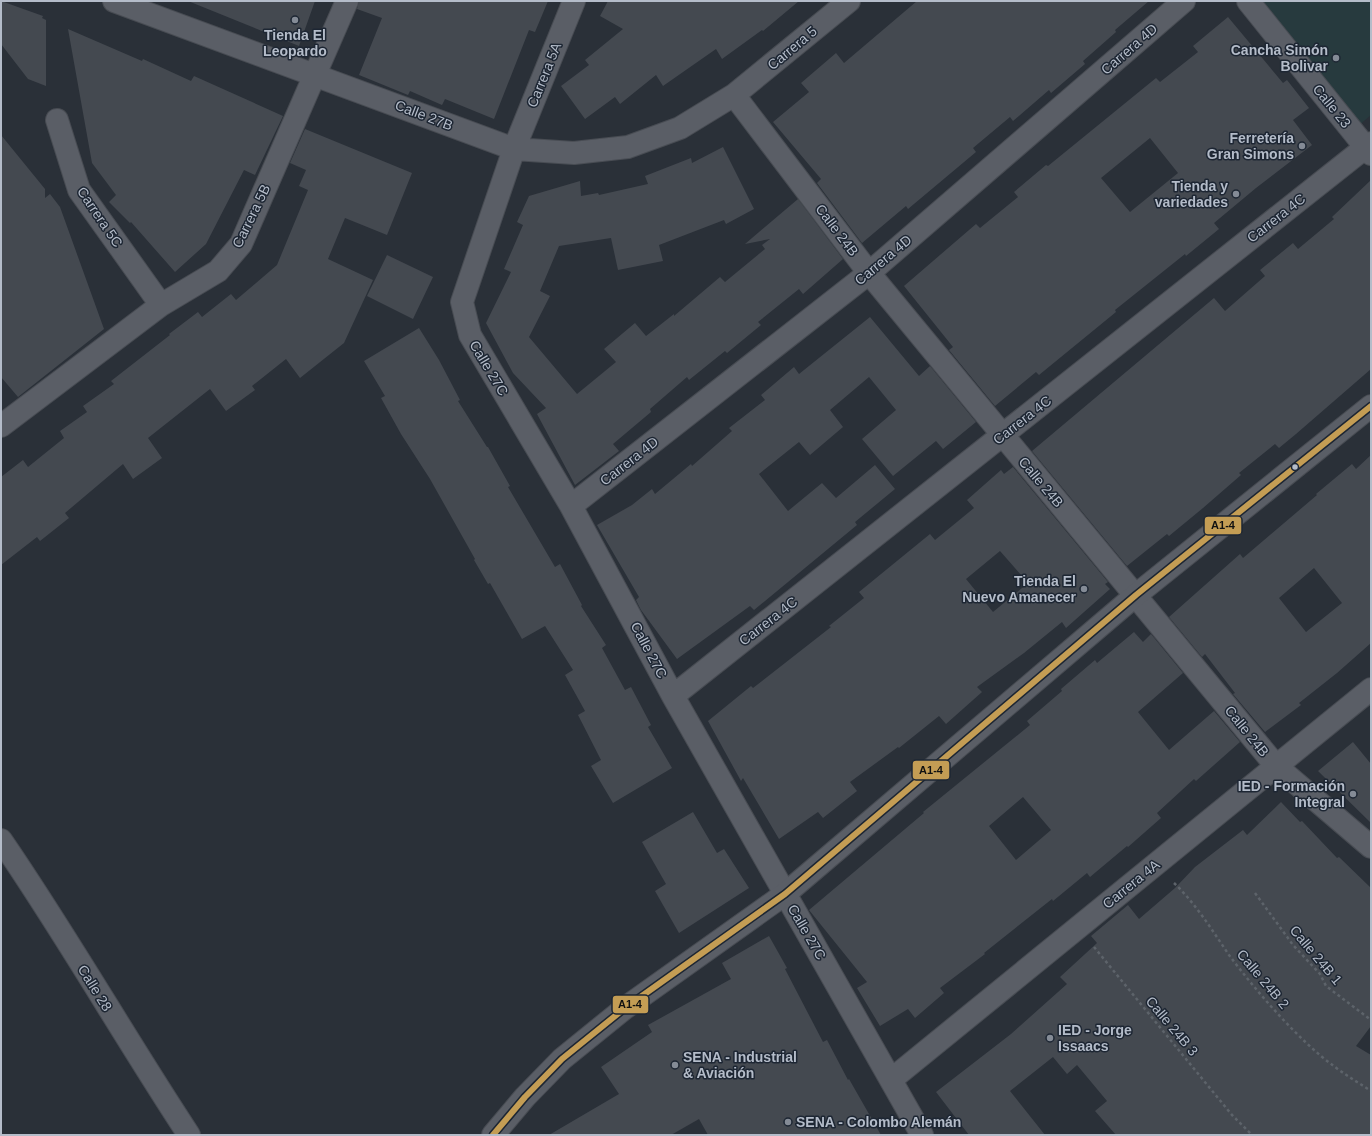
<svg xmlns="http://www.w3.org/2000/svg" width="1372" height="1136" font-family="Arial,sans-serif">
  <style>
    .green { fill: #273a3e }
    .building { fill: #444950; fill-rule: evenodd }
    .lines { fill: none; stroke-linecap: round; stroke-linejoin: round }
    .minor-casing { stroke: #484c53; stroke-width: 24 }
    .tertiary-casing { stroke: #484c53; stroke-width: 24 }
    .path { stroke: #5d636a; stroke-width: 2.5; stroke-dasharray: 3 3; stroke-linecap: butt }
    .minor { stroke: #5a5e66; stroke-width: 22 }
    .tertiary { stroke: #5a5e66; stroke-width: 22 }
    .bus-1-casing { stroke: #1d2633; stroke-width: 9 }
    .bus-1 { stroke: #c49d54; stroke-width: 6 }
    .poi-dot { fill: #848b96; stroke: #1d2633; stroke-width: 1.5 }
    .bus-dot { fill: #b4bcc9; stroke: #1d2633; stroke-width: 1.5 }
    .labels { text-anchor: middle; stroke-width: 3; stroke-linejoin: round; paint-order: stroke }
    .poi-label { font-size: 14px; font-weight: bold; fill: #b4bcc9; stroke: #1d2633; text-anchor: end }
    .street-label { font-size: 14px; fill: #b4bcc9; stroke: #1d2633 }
    .line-badge { stroke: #1d2633; stroke-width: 1.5 }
    .pale-badge-label { font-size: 11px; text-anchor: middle; font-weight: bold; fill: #111 }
  </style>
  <rect width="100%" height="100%" fill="#2a3038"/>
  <path class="green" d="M1255 1H1371V115L1357 127Z"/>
  <path class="building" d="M1 1 43 16 42 18 46 20V86L28 79 1 44Z
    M188 1H315L299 46Z
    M359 1H548L535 32 529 30 494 119 445 99 442 105 410 91 408 95 359 75 382 18 357 9Z
    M608 1H799L763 31 762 30 722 59 716 49 663 86 656 75 620 104 615 97 585 119 561 86 589 65 585 60 623 29 600 16Z
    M917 1H1149L1115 30 1116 32 1083 61 1085 64 1051 93 1049 90 1013 121 1010 117 973 148 976 152 908 209 906 206 862 243 817 183 821 179 773 122 809 92 801 83 836 53 844 63Z
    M1228 17 1283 83 1287 80 1309 108 1293 120 1312 145 1256 188 1214 223 1219 229 1186 256 1185 254 1115 310 1116 312 1039 375 1036 372 995 406 949 350 953 347 904 286 976 224 980 228 1018 197 1014 192 1046 165 1048 166 1156 78 1160 82 1198 52 1193 46ZM1150 138 1178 173 1130 212 1101 178Z
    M68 29 142 61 143 59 191 81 194 76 283 116 255 175 244 170 206 244 175 272 131 222 130 223 109 202 116 195 92 163Z
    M305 129 412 173 387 235 345 218 328 259 373 280 344 343 300 378 286 359 252 386 255 390 226 411 210 389 148 438 162 458 133 479 123 464 65 513 69 518 40 541 37 537 1 565V477L23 460 28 467 64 438 60 431 87 412 83 406 114 384 111 381 170 335 169 334 198 312 202 317 231 294 236 300 277 265 308 190 299 186 306 170 290 163Z
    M1 135 45 189V198L50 194 60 207 104 329 18 397 1 377Z
    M723 147 754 209 726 224 724 220 659 245 663 261 618 270 611 238 559 246 540 291 550 296 529 337 577 394 616 362 604 349 635 323 646 336 674 314V316L720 277 725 282 765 249 762 245 770 239 745 244 798 199 843 259 803 294 799 289 758 322 761 325 727 353 725 351 689 380 687 377 650 409 651 412 613 444 619 451 575 485 537 414 546 408 513 373 486 323 511 272 504 269 523 225 517 222 529 196 580 181 581 196 598 193 599 195 648 184 645 176 691 158 692 163Z
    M1371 180V369L1296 434 1279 448 1275 444 1239 473 1241 475 1203 508 1169 536 1167 534 1127 566 1032 451 1214 298 1225 311 1265 276 1260 270 1293 243 1298 249 1334 219 1332 217Z
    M387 255 433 277 413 319 367 296Z
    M870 317 919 376 930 366 976 422 943 449 936 441 893 476 862 439 896 410 869 377 830 410 843 427 810 455 799 442 759 474 788 511 822 483 836 498 875 465 895 489 855 522 857 525 754 610 750 606 677 659 641 610 636 600 639 597 597 525 632 505 652 489 655 494 691 464 692 466 732 431 729 428 765 400 761 395 794 367 799 374Z
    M419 328 439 360 460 400 458 401 487 447H488L510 486 508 487 555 567 560 564 582 605 581 606 606 645 602 648 625 690 631 687 651 725 648 727 672 768 613 803 591 766 601 760 578 715 585 711 565 675 573 670 545 626 522 639 490 583 488 584 474 560 475 559 430 479 401 434 381 398 385 396 364 361Z
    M1371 455V643L1337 673 1299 703 1301 705 1265 732 1233 694 1235 693 1205 654 1202 657 1169 617 1240 554 1243 558 1317 495 1316 494 1352 464 1356 469ZM1314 568 1342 603 1306 632 1279 598Z
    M1013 467 1108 582 1105 584 1110 589 1066 628 1062 622 1024 653 977 687 982 692 946 724 939 716 899 748 898 747 850 782 857 791 823 818 818 812 779 839 743 778 741 781 708 721 751 686 753 688 831 627 829 626 864 598 859 592 930 534 935 540 974 508 967 500 1001 470 1004 474ZM1000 551 1028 583 993 612 966 579Z
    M1134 632 1143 642 1151 634 1183 673 1138 712 1169 750 1214 711 1240 742 1196 781 1194 779 1157 813 1161 818 1128 847 1127 846 1090 877 1087 873 1053 901 1052 899 984 953 985 954 940 988 944 993 915 1018 908 1009 880 1026 857 988 867 982 809 910 924 813 923 812 1030 725 1027 721 1062 691 1061 689 1095 660 1097 663ZM1023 797 1051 830 1016 860 989 826Z
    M1353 742 1371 764V823L1318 771Z
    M1281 802 1300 822 1302 821 1337 858 1339 857 1371 888V1026L1356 1046 1371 1055V1135H1116L1095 1111 1107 1101 1077 1065 1067 1074 1053 1057 1010 1091 1045 1135H969L936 1092 1011 1034 1067 984 1060 977 1097 943 1091 936 1128 905 1139 919 1175 888 1195 867 1243 830 1247 835Z
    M693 812 717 853 724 849 749 888 679 933 655 891 666 884 642 842Z
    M769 936 787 968 785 969 823 1042 827 1040 848 1080 849 1079 881 1135H708L699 1119 671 1135H549L619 1094 601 1067 652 1032 648 1025 731 979 722 963Z"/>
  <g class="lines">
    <defs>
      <path id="minor" d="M114 1 514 149 574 153 628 147 680 128 734 95 849 1
        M574 1 514 149 462 302 470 335 571 506 673 696 922 1135
        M1248 1 1371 154
        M734 95 869 273 1276 766 1371 847
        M57 120 79 190 161 305
        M1 426 161 305 218 271 241 244 347 1
        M571 506 869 273 1184 1
        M673 696 1371 143
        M1 840C67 936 125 1038 189 1135
        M892 1079 1371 689"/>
      <path id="tertiary" d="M493 1135 525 1097 562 1059 625 1008 785 894 1136 595 1371 406"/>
    </defs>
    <use href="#minor" class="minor-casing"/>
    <use href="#tertiary" class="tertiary-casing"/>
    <path class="path" d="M1174 883C1196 904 1212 930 1229 955 1256 991 1299 1041 1335 1067 1347 1076 1359 1083 1371 1091
      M1255 893 1293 945 1320 974 1326 986 1371 1020
      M1094 947 1232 1115 1252 1135"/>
    <use href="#minor" class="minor"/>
    <use href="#tertiary" class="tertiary"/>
    <defs>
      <path id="bus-1" d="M493 1135 525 1097 562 1059 625 1008 785 894 1136 595 1371 406"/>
    </defs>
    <use href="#bus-1" class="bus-1-casing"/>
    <use href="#bus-1" class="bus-1"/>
  </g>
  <g class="poi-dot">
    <circle cx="295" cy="20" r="4"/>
    <circle cx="1336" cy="58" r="4"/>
    <circle cx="1302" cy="146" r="4"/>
    <circle cx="1236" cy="194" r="4"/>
    <circle cx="1084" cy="589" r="4"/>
    <circle cx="1353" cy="794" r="4"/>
    <circle cx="1050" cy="1038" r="4"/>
    <circle cx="675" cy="1065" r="4"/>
    <circle cx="788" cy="1122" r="4"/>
  </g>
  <circle class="bus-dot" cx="1295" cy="467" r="3.5"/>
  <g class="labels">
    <g class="poi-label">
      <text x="295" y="40" text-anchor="middle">Tienda El<tspan x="295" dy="16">Leopardo</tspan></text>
      <text x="1328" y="55">Cancha Simón<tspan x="1328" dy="16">Bolivar</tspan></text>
      <text x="1294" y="143">Ferretería<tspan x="1294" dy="16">Gran Simons</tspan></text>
      <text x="1228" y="191">Tienda y<tspan x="1228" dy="16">variedades</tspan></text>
      <text x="1076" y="586">Tienda El<tspan x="1076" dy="16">Nuevo Amanecer</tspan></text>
      <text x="1345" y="791">IED - Formación<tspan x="1345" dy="16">Integral</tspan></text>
      <text x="1058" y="1035" text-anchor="start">IED - Jorge<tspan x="1058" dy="16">Issaacs</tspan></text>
      <text x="683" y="1062" text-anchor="start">SENA - Industrial<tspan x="683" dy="16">&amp; Aviación</tspan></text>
      <text x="796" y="1127" text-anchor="start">SENA - Colombo Alemán</text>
    </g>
    <g class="street-label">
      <text transform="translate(792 48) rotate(-40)" y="5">Carrera 5</text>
      <text transform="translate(1129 49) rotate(-41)" y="5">Carrera 4D</text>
      <text transform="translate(544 75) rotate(-68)" y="5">Carrera 5A</text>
      <text transform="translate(1332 106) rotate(51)" y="5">Calle 23</text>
      <text transform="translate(424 115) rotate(21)" y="5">Calle 27B</text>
      <text transform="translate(251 216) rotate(-64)" y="5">Carrera 5B</text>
      <text transform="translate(100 217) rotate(56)" y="5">Carrera 5C</text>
      <text transform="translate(1276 218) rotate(-38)" y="5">Carrera 4C</text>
      <text transform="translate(837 230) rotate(53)" y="5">Calle 24B</text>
      <text transform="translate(883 260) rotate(-40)" y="5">Carrera 4D</text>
      <text transform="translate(489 368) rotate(59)" y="5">Calle 27C</text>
      <text transform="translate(1022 420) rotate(-38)" y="5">Carrera 4C</text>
      <text transform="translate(629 461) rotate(-38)" y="5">Carrera 4D</text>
      <text transform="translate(1041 482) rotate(50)" y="5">Calle 24B</text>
      <text transform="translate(768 621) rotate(-38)" y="5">Carrera 4C</text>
      <text transform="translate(649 650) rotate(62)" y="5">Calle 27C</text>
      <text transform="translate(1247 731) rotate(51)" y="5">Calle 24B</text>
      <text transform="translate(1131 884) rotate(-39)" y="5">Carrera 4A</text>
      <text transform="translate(807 932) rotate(60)" y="5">Calle 27C</text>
      <text transform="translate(1316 955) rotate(50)" y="5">Calle 24B 1</text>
      <text transform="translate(1263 979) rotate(50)" y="5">Calle 24B 2</text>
      <text transform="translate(95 988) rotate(58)" y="5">Calle 28</text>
      <text transform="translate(1172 1026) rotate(50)" y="5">Calle 24B 3</text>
    </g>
  </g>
  <g class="line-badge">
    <rect x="1204" y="516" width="38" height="19" rx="4" fill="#c49d54"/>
    <rect x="912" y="760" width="38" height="20" rx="4" fill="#c49d54"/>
    <rect x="612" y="995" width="37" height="19" rx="4" fill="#c49d54"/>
  </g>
  <g class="pale-badge-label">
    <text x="1223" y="529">A1-4</text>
    <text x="931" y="774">A1-4</text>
    <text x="630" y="1008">A1-4</text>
  </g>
  <rect width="1372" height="1136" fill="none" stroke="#b4bcc9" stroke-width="4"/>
</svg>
